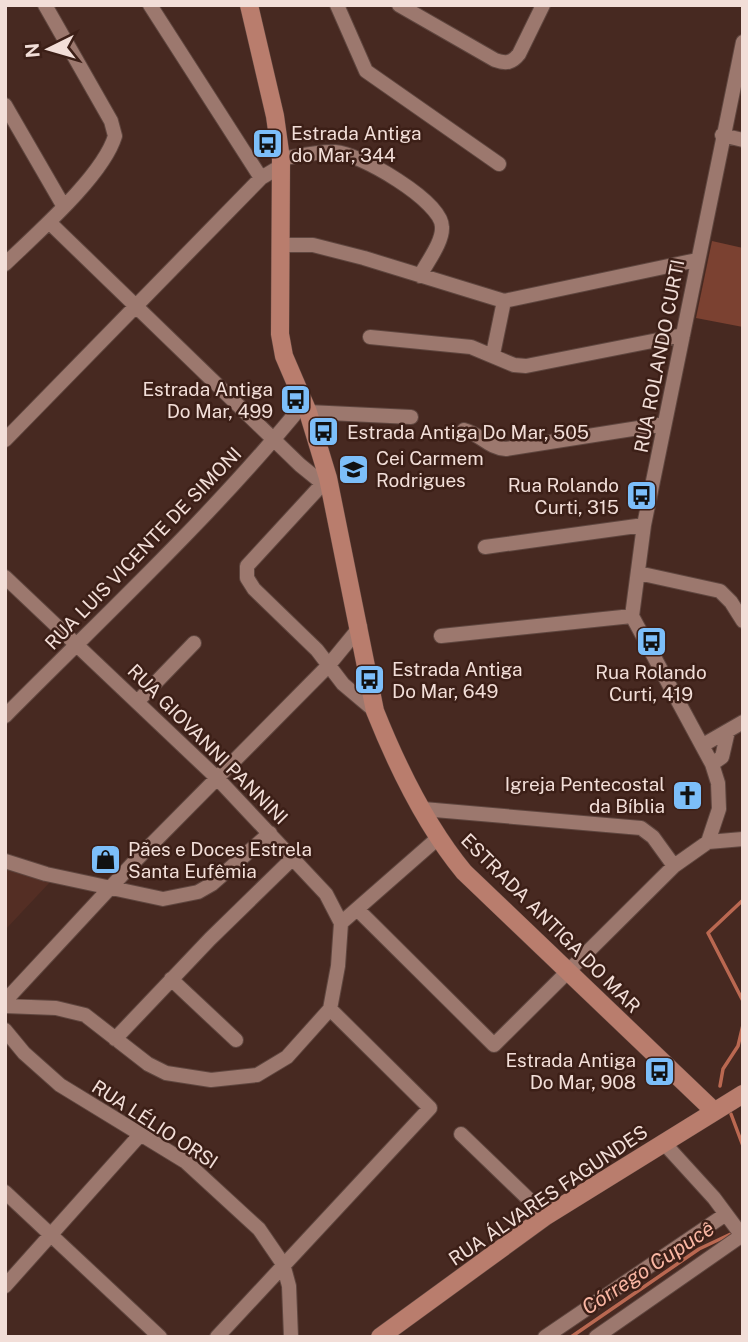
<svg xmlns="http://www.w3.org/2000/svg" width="748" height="1342" font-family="'Public Sans',sans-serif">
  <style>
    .built { fill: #542e24 }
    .green { fill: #7b4131 }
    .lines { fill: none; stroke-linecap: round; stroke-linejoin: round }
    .stream { stroke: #ba6851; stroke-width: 3.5 }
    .street-casing { stroke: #5f463f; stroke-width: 16 }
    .secondary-casing { stroke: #5f463f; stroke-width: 19 }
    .street { stroke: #9c786e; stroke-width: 14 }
    .secondary { stroke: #b97d6d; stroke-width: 18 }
    .labels { text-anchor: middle; stroke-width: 5; stroke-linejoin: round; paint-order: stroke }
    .poi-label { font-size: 19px; fill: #f2ded8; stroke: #3c1f17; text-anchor: start }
    .street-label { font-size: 19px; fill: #f2ded8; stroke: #3c1f17 }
    .water-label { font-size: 21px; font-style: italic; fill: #fab6a3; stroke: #3c1f17 }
  </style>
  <rect width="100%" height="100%" fill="#472921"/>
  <path class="built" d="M5 867 20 874 51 881 5 930Z"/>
  <path class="green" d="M712 241 743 248V327L696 318Z"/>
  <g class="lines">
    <path class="stream" d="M743 900 708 933 743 1001
      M720 1086 723 1069 738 1046 743 1025
      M731 1114 743 1146
      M571 1337 699 1249 735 1232"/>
    <defs>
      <path id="street" d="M150 5 261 178
        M337 5 366 71 499 164
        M399 5 495 60C506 64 512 63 519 54L543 5
        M5 105 64 207
        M722 135 743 140
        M281 159C299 156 317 151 335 152 359 153 442 201 442 227 443 242 427 262 420 276
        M50 223 300 465 321 482
        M280 245H313L364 258 504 301 697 260
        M5 264C36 234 103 176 115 136L111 121 45 5
        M370 337 471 347 514 365 526 366 683 335
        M493 354 504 301
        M308 412 411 417
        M464 430C480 434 489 448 506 449L664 424
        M5 440 261 178 281 166
        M327 479 247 566V578L254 589 317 650 343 684 375 711
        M485 547 644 525
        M638 573 720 591 731 602 743 621
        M5 577 217 778 326 894 341 923 338 966 330 1009 287 1057 257 1075 211 1080 166 1073 148 1064 85 1015 56 1008 5 1006
        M441 636 632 616
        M138 701 194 643
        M5 716C106 614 214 514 304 403
        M703 745 743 722
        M712 764 722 757 728 731
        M423 809 641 828 653 837 674 866
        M708 842 743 839
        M5 861 46 874 163 899 198 892 212 884 270 833
        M357 909 494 1045 674 866 708 842 719 809 718 783 712 764 632 616 644 525 743 42
        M341 923 438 838
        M171 979 236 1040
        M5 1001 136 860 328 666 360 627
        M5 1030 24 1053 60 1085 186 1162 259 1229 283 1264 289 1286 291 1337
        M115 1039 210 939 294 857
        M461 1134 546 1216
        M663 1142 714 1198 743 1237
        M5 1192 160 1337
        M5 1286 139 1136
        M217 1337 430 1108 330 1009
        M545 1337 726 1214
        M596 1337 741 1236"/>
      <path id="secondary" d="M249 5 275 116 281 159 280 334 284 356 308 412 328 478 375 711C397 766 426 826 464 872L714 1111
        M380 1337 546 1216 743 1094"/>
    </defs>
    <use href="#street" class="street-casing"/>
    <use href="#secondary" class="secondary-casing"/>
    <use href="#street" class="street"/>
    <use href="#secondary" class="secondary"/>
  </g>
  <defs>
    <symbol id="bus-square" viewBox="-11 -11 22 22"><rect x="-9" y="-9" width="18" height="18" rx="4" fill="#7cbef9" stroke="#3c1f17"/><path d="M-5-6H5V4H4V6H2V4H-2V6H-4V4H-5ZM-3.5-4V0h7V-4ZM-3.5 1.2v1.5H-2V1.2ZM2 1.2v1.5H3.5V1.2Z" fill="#111"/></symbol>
    <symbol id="school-square" viewBox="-11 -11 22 22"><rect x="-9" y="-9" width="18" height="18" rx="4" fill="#7cbef9" stroke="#3c1f17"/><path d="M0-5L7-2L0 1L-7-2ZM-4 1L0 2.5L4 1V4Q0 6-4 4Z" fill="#111"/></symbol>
    <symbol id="church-square" viewBox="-11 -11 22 22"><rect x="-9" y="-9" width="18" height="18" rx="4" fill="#7cbef9" stroke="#3c1f17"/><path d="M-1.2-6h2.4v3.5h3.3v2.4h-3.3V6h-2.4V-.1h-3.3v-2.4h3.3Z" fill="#111"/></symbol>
    <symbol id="shop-square" viewBox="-11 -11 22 22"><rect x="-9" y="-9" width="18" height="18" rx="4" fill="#7cbef9" stroke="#3c1f17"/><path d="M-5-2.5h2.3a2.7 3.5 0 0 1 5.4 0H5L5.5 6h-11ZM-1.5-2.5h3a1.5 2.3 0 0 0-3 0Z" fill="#111"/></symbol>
  </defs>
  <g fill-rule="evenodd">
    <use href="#bus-square" x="250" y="126" width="35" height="35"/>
    <use href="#bus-square" x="278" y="382" width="35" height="35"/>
    <use href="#bus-square" x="306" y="414" width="35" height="35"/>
    <use href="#school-square" x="336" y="452" width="35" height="35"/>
    <use href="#bus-square" x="624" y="478" width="35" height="35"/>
    <use href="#bus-square" x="634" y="624" width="35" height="35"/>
    <use href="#bus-square" x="352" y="662" width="35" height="35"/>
    <use href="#church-square" x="670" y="778" width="35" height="35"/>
    <use href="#shop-square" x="88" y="842" width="35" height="35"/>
    <use href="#bus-square" x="642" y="1054" width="35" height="35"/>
  </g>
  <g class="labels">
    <g class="poi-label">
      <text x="291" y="140">Estrada Antiga<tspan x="291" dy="22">do Mar, 344</tspan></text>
      <text x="273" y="396" text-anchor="end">Estrada Antiga<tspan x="273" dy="22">Do Mar, 499</tspan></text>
      <text x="347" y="439">Estrada Antiga Do Mar, 505</text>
      <text x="376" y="465">Cei Carmem<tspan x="376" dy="22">Rodrigues</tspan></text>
      <text x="619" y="492" text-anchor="end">Rua Rolando<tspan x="619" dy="22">Curti, 315</tspan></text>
      <text x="392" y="676">Estrada Antiga<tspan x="392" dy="22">Do Mar, 649</tspan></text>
      <text x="651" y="679" text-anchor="middle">Rua Rolando<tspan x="651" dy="22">Curti, 419</tspan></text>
      <text x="665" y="791" text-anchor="end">Igreja Pentecostal<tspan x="665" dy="22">da Bíblia</tspan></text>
      <text x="128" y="856">Pães e Doces Estrela<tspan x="128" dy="22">Santa Eufêmia</tspan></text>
      <text x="636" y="1067" text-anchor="end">Estrada Antiga<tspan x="636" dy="22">Do Mar, 908</tspan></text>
    </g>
    <g class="street-label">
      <text transform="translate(659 356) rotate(-79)" y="7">RUA ROLANDO CURTI</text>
      <text transform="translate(143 548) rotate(-46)" y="7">RUA LUIS VICENTE DE SIMONI</text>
      <text transform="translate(208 744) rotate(45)" y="7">RUA GIOVANNI PANNINI</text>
      <text transform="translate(551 923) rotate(45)" y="7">ESTRADA ANTIGA DO MAR</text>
      <text transform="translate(155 1124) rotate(33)" y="7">RUA LÉLIO ORSI</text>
      <text transform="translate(548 1195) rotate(-34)" y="7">RUA ÁLVARES FAGUNDES</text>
    </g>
    <g class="water-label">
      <text transform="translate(648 1268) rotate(-33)" y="7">Córrego Cupucê</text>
    </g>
  </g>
  <rect width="748" height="1342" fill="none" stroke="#f2ded8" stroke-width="14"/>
  <g transform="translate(49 49) rotate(265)" stroke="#3c1f17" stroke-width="5" paint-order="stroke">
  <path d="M0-5L12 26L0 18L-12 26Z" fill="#f2ded8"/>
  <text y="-10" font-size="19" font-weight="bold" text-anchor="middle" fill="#f2ded8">N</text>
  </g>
</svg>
